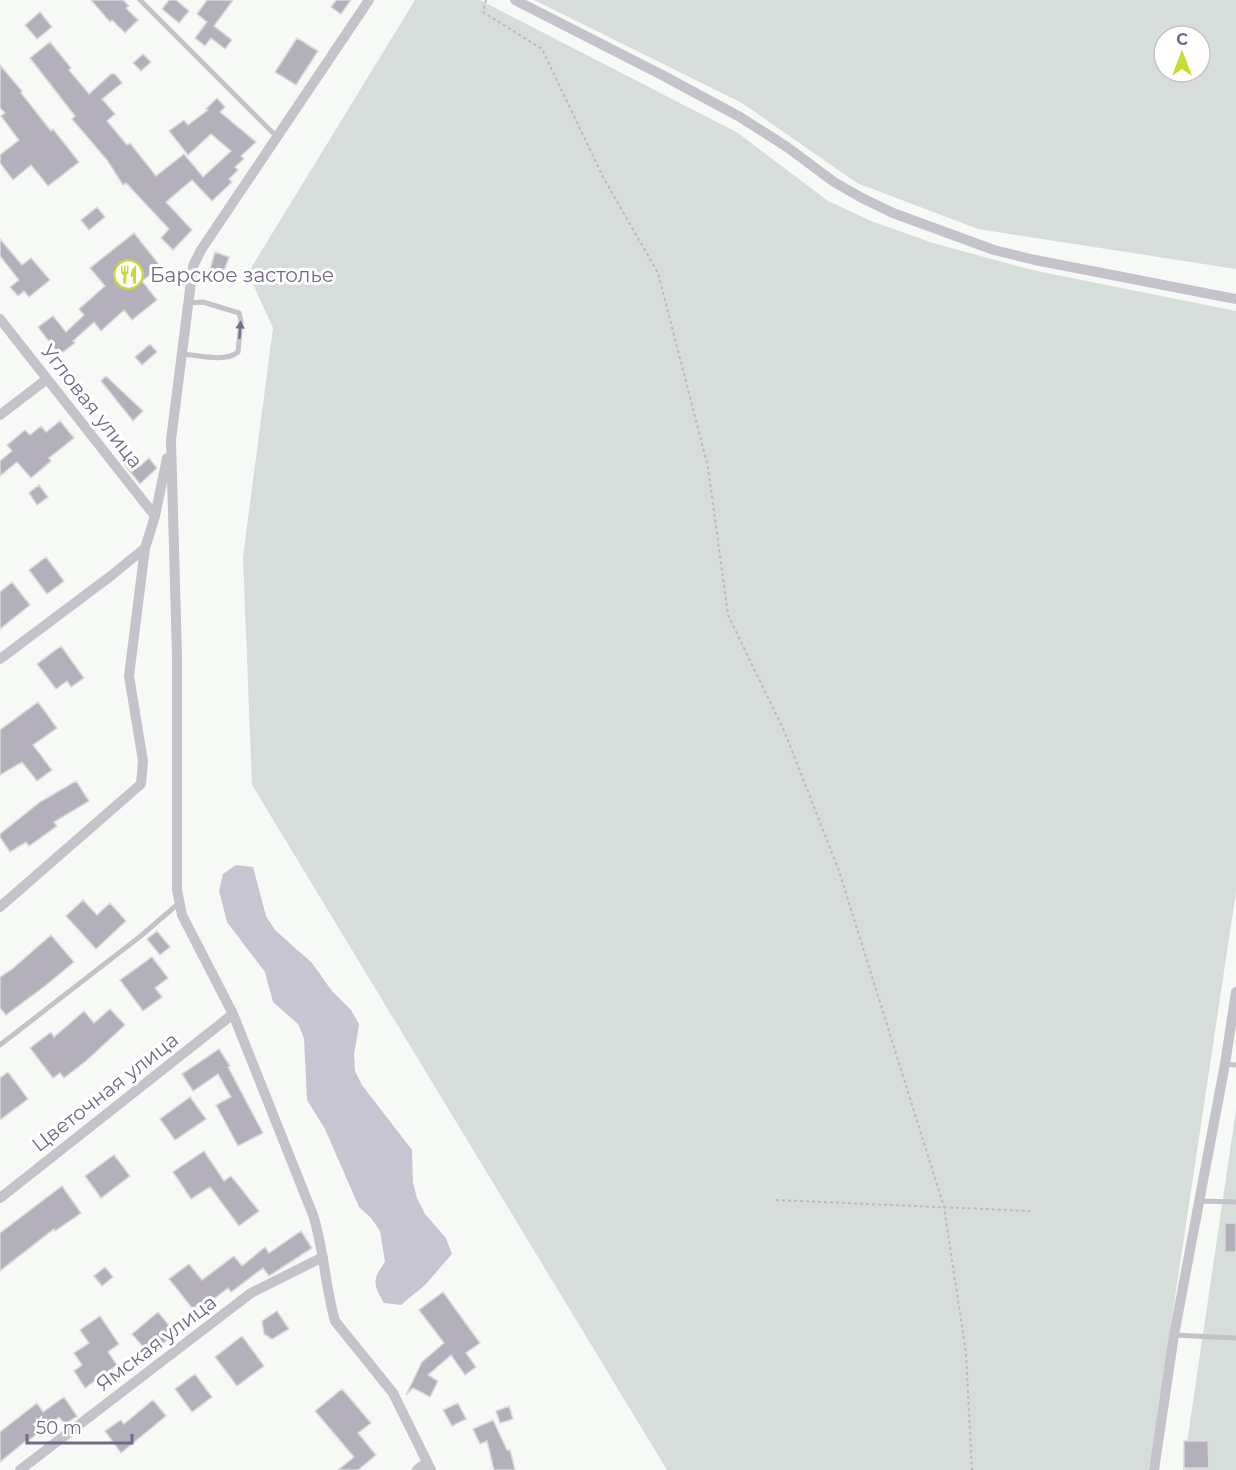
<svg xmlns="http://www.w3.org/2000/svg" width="1236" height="1470" font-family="Montserrat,sans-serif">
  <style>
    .green { fill: #d6ddda; fill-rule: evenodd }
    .water { fill: #c7c5d1 }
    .building { fill: #b3b0bc; stroke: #d9dad9; stroke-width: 1.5 }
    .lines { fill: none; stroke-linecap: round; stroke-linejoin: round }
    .path { stroke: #bdbbc0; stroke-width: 2; stroke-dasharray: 3 3; stroke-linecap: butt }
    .lane { stroke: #c5c3ca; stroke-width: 5 }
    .street { stroke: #c5c3ca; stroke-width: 10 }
    .oneway { fill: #776e89 }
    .labels { text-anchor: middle; stroke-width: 6; stroke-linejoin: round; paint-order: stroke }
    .poi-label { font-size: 20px; fill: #736986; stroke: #fff; text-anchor: start }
    .street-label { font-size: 20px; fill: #736986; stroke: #fff }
  </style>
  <rect width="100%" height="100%" fill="#f7f9f6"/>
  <path class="green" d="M415 0H480L738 133 828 201 871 221 933 243 1032 270 1236 311V892L1149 1470H667L252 785 243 557 273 328 248 273Z
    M534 0H1236V269L978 229 857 183 742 103ZM1164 36H1200V72H1164Z
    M1236 1110V1470H1183Z"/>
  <path class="water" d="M236 865 253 867 266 916 275 930 312 963 332 991 351 1010 359 1024 354 1055 355 1071 362 1085 412 1150 413 1183 417 1198 425 1214 446 1238 452 1254 425 1285 401 1305 384 1303C373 1284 372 1280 385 1262L380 1231 371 1218 359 1207 325 1129 307 1100 304 1038 298 1024 273 1002 265 972 227 922 219 891 223 874Z"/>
  <path class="building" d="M91 0H123L129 6 126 8 138 20 125 33 112 20 110 22Z
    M169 0H176L189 11 179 23 162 9Z
    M207 0H233L214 26 232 40 225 49 211 38 205 46 195 38 207 22 197 14Z
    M336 0H351L341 14 331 7Z
    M40 12 52 27 37 39 25 25Z
    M297 38 318 51 296 85 275 72Z
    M50 42 71 68 69 70 89 94 111 74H115L122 83 102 99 115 114 107 121 127 145 130 143 156 176 184 154 203 177 231 151 211 134 188 155 169 131 184 120 188 125 208 110 206 109 217 98 225 107 220 112 256 142 241 156 244 159 235 167 238 170 229 179 232 182 212 201 192 180 166 202 192 230 173 250 161 238 169 229 126 183 123 185 107 160 72 119 75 116 30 58Z
    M143 54 151 62 141 71 133 63Z
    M0 65 22 91 21 93 51 131 53 129 79 162 48 186 31 165 13 180 0 163V155L19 140 1 116 5 113 0 108Z
    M97 207 105 217 89 230 81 220Z
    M134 233 161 267 142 281 157 300 132 320 124 310 101 331 94 322 73 341 75 343 59 355 38 327 53 316 66 332 84 315 79 309 105 286 90 268Z
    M0 239 22 265 31 258 50 280 29 297 24 291 18 296 10 287 19 280 0 256Z
    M215 252 229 257 223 274 210 269Z
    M150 344 157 352 142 365 135 357Z
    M106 376 143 411 133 421 101 381Z
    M60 421 74 438 49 458 51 461 31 478 17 462 0 476V461L12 451 7 445 25 430 30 435 41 426 46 432Z
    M131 456 140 466 149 458 157 468 140 484 123 463Z
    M39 485 48 497 37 505 29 493Z
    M46 557 64 581 47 594 29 570Z
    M12 582 30 605 0 629V592Z
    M61 646 84 678 71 687 67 681 56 689 37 664Z
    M38 702 57 728 33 745 52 770 37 781 22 762 0 775V730Z
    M76 781 89 801 54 822 57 826 29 846 26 842 10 852 0 837V834L40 802Z
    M83 900 97 915 110 903 126 921 96 949 66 916Z
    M157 931 170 947 160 955 147 939Z
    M51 935 74 962 45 986 6 1015 0 1008V977L11 970Z
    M152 957 168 978 155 988 162 997 143 1011 120 980Z
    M110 1009 125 1025 86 1061 64 1078 60 1073 53 1078 30 1048 51 1032 54 1037 84 1011 94 1023Z
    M219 1049 230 1066 228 1067 263 1133 238 1146 216 1105 231 1097 218 1074 193 1091 182 1074Z
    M8 1072 28 1099 0 1120V1078Z
    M190 1097 206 1119 175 1140 160 1119Z
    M204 1151 224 1181 231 1176 259 1211 239 1226 210 1187 191 1199 173 1172Z
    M114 1155 130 1176 101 1198 85 1176Z
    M62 1186 81 1213 55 1231 54 1229 0 1271V1233Z
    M1225 1223H1236V1252H1225Z
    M301 1231 312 1248 269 1276 263 1268 231 1292 228 1288 196 1313 169 1279 189 1264 202 1280 234 1256 242 1266 265 1247 269 1253Z
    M105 1267 113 1277 102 1286 94 1276Z
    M443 1292 480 1343 466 1353 476 1367 465 1375 451 1355 428 1375 438 1381 430 1397 413 1388 406 1395 422 1362 444 1343 419 1310Z
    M277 1311 289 1329 272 1339 264 1334 262 1321Z
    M158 1312 175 1333 150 1355 132 1334Z
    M100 1316 119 1344 108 1352 117 1365 85 1388 74 1371 82 1365 74 1353 89 1343 80 1330Z
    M242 1336 264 1366 237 1386 215 1357Z
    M195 1374 212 1397 192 1412 175 1389Z
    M342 1389 371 1423 358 1433 376 1455 358 1470H338L354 1457 315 1411Z
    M64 1397 77 1416 65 1424 59 1417 28 1441 27 1440 0 1462V1432L37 1403 43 1412Z
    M153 1400 166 1416 121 1453 105 1431 121 1420 124 1424Z
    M458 1403 466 1419 452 1426 443 1410Z
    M509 1406 513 1419 500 1423 496 1411Z
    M493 1420 507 1450H510L515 1470H494L487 1441 480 1444 473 1429Z
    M1184 1441H1208L1209 1468H1184Z"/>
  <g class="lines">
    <path class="path" d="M486 0 483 12 542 49 603 177 658 273 708 467 728 615 785 733 839 871 944 1207 966 1353 972 1470
      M776 1200 1030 1211"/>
    <path class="lane" d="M140 0 276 136
      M182 354C198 355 225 363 238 352L241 321 239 313 203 302 189 303
      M0 1045 142 935 179 903
      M1225 1064 1236 1065
      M1199 1201 1236 1202
      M1174 1335 1236 1338"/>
    <path class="street" d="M369 0 201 250 193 266 171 440 177 656V890L182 915 233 1014 313 1215C324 1249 325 1286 335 1321L393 1393 431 1470
      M515 0 662 75 740 117 787 147 834 182 862 198 893 213 994 250 1035 260 1236 299
      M0 319 155 516
      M0 415 47 379
      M0 659 112 575 145 548
      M0 907 141 784 143 761 129 676 145 548 155 516 167 458
      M0 1198 233 1014
      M20 1470 251 1293 323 1257
      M417 1470 427 1462
      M1154 1470 1174 1335 1225 1064 1236 992"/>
  </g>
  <defs><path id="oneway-solid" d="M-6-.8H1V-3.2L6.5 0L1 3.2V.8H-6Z" transform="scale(1.5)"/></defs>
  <use class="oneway" href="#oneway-solid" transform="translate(240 330) rotate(-86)"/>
  <defs>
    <symbol id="restaurant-ring" viewBox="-11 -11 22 22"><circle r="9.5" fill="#fff" stroke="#c7db34" stroke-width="1.5"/><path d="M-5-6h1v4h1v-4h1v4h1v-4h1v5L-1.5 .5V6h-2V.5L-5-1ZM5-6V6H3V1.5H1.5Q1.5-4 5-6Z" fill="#c7db34"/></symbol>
  </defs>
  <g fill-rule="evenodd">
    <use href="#restaurant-ring" x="112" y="258" width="33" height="33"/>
  </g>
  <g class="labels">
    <g class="poi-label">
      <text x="150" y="282">Барское застолье</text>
    </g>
    <g class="street-label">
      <text transform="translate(92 406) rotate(52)" y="7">Угловая улица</text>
      <text transform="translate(105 1092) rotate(-38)" y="7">Цветочная улица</text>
      <text transform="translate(156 1343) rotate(-37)" y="7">Ямская улица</text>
    </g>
  </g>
  <g transform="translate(1182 54)"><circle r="28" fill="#ffffff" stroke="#c7c3cf" stroke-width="1.5"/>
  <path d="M0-4.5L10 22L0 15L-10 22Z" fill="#c7db34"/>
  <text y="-9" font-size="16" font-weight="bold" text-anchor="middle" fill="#736986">С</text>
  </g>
  <path d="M27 1434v9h105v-9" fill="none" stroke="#736986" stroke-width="3"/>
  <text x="36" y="1434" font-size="18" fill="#736986" stroke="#ffffff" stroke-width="4.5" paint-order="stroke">50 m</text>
</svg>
